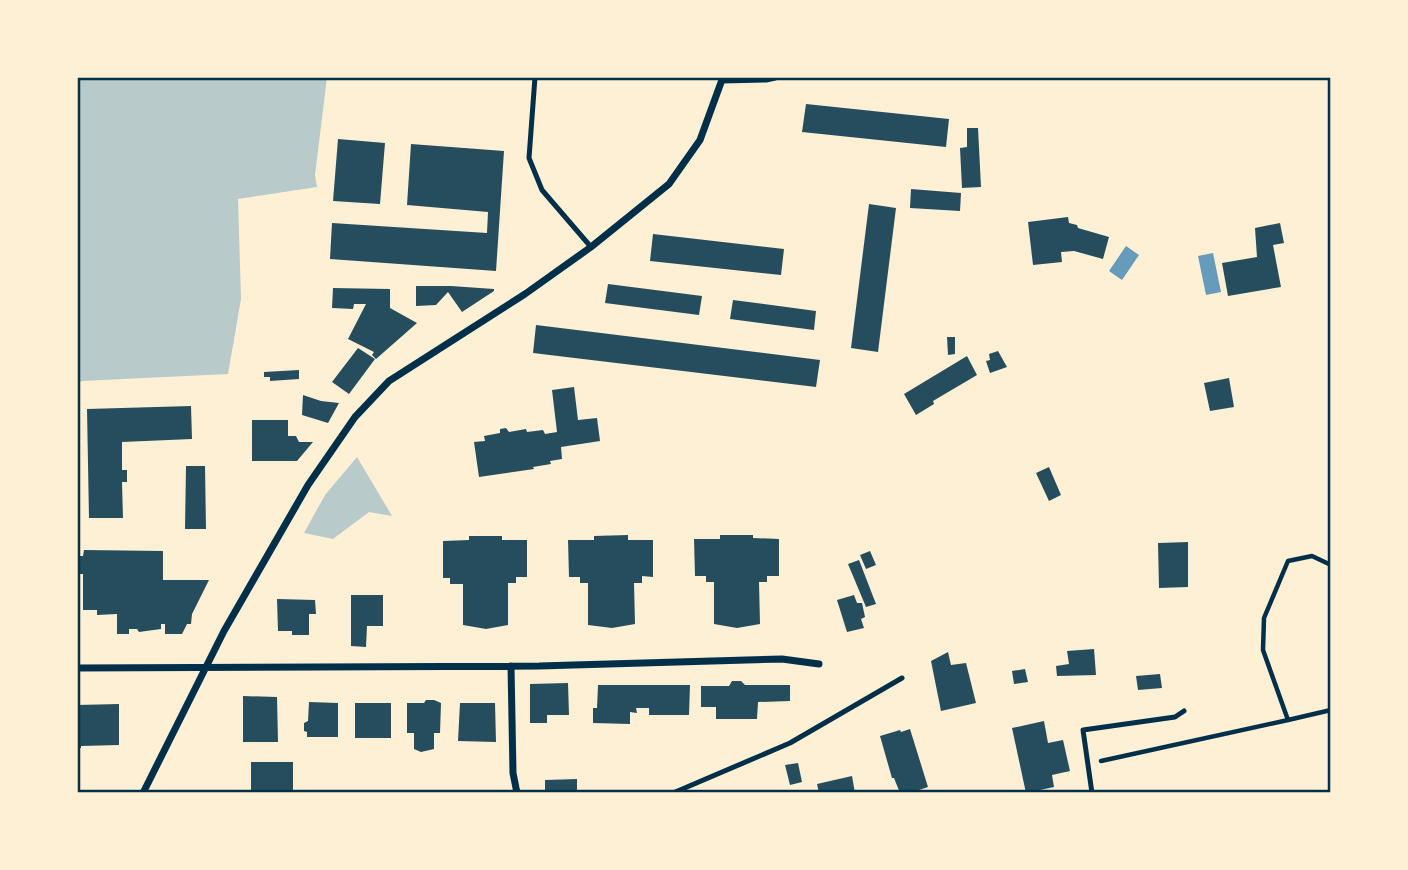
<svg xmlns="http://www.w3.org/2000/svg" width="1408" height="870" font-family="'Fira Sans',sans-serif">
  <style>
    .green { fill: #b9caca }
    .water { fill: #669bbc }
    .building { fill: #264d5e }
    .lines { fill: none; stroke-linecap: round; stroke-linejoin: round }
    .path { stroke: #003049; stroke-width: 4.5 }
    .service { stroke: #003049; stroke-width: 5 }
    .minor { stroke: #003049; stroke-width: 7 }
    .neatline { fill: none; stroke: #003049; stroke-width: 2.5 }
  </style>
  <rect width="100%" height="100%" fill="#fdf0d5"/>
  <path class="green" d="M77 77H327L315 175 317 187 238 199 241 299 228 374 82 381 77 384Z
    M357 457 392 516 369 512 333 539 304 533 325 495Z"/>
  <path class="water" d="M1126 246 1139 255 1122 280 1109 271Z
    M1213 253 1221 292 1206 295 1198 256Z"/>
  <path class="building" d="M806 104 949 119 946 147 802 132Z
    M967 128H978L981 187 962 188 960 148 967 147Z
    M338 139 385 143 380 204 333 201Z
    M411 144 504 151 496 271 330 259 332 223 487 233 488 212 407 205Z
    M911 189 961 193 960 211 910 208Z
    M869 204 896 208 878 352 851 348Z
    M1068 217 1069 223 1077 225 1078 228 1109 237 1103 259 1074 251 1061 252 1062 262 1033 265 1028 222Z
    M1280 223 1284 243 1273 245 1281 287 1228 296 1222 263 1257 257 1255 228Z
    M653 234 784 249 781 275 650 261Z
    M608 284 702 296 699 315 605 303Z
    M416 286H451L494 289V291L462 312 448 292 436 305 416 306Z
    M333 288 390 289V308L417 323 376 359 372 355 374 352 348 339 366 304H354L353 309 332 308Z
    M733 300 816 311 814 330 730 319Z
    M536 325 820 360 816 387 533 353Z
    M947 337H955V354L948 355Z
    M358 348 375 359 349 394 332 382Z
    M998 351 1007 367 990 373 986 361 990 360 989 354Z
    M967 356 977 375 933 401 934 404 916 415 904 394Z
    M299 370V379L270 381V377H264V372Z
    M1229 378 1234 407 1210 411 1204 383Z
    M574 387 578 420 597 418 600 441 561 447 562 459 550 461 551 464 533 467 534 469 479 477 474 442 485 441 484 436 500 433V429L506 428 509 432 526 429 527 432 543 430 545 434 557 432 552 390Z
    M303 395 321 401 339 403 328 423 302 415Z
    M191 406 192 439 122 442V470H127V482H122L123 518H89L87 409Z
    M252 420H288V436H296L299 442H313L297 461H252Z
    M186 466H205L206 529H185Z
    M1049 467 1061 495 1049 501 1036 473Z
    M628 535V540H653V577L642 576V583H634L635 624 612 628 588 625V583H580V577H569L568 540H594V536Z
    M720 535H753V538L779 539V576H767V582H759L760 624 737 628 714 624V582H706V576H695L694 539H720Z
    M469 536H502V540H527V577H516V583H508V625L486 629 463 625V584H450V578H443V541L469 540Z
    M1188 542V587L1159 588 1158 543Z
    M84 550 163 551V580H209L192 614 191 624H187L182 634H165V624H161V629L139 632 137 629H129V634H117V614L97 615V610H83V574H77V556H83Z
    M870 551 876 565 866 569 860 555Z
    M859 560 876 604 866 607 848 564Z
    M351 595H383V626H367L366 647 351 646Z
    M854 595 857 603H862L865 617 861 619 864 628 847 632 837 600Z
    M277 599 315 600 316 614H309V635H292V631H278Z
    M1094 649 1096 675 1057 676 1056 666 1069 664 1067 651Z
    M948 652 951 665 966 663 976 703 941 711 931 661Z
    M1025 669 1028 682 1014 684 1012 671Z
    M1160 674 1162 688 1138 690 1136 676Z
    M732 681H741L745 685H790V701L758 702 757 719H716V707H701V686H729Z
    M568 683 569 715H547V723H530V684Z
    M598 685H690L689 715H649V708H636L637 713 630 712V724L593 723V708H597Z
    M243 696 277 697 278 742H243Z
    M426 700H434L441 703 440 733H434V749L421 752 414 749V733H407V703H424Z
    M309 702 338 703V737H307V732L304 731V723L308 721Z
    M355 703H391V738H355Z
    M460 703H495L496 742 458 741Z
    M119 704V745L81 746V748H77V705Z
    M1044 721 1048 743 1063 740 1070 771 1052 775 1054 787 1026 793 1012 728Z
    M910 729 928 787 910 793H900L894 778H892L880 736 900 730 901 732Z
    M251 762H293V793H251Z
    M798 763 802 782 790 785 785 765Z
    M852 776 855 793H819L817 784Z
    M577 779V793H545V780Z"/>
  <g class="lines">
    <path class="path" d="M1288 720 1331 710
      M1101 761 1288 720 1263 650 1264 618 1288 561 1312 556 1331 565"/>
    <path class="service" d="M535 77 529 158 542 190 591 247
      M673 793 790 743 902 678
      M1092 793 1083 730 1175 717 1184 711"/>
    <path class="minor" d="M722 80 766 79 775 77
      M511 666 513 773 517 793
      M77 668 539 666 782 659 819 664
      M143 793 224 631 308 485 355 417 389 381 525 294 591 247 669 184 700 140 723 77"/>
  </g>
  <rect width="1408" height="870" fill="none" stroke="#fdf0d5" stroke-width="158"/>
  <rect x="79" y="79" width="1250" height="712" class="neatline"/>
</svg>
